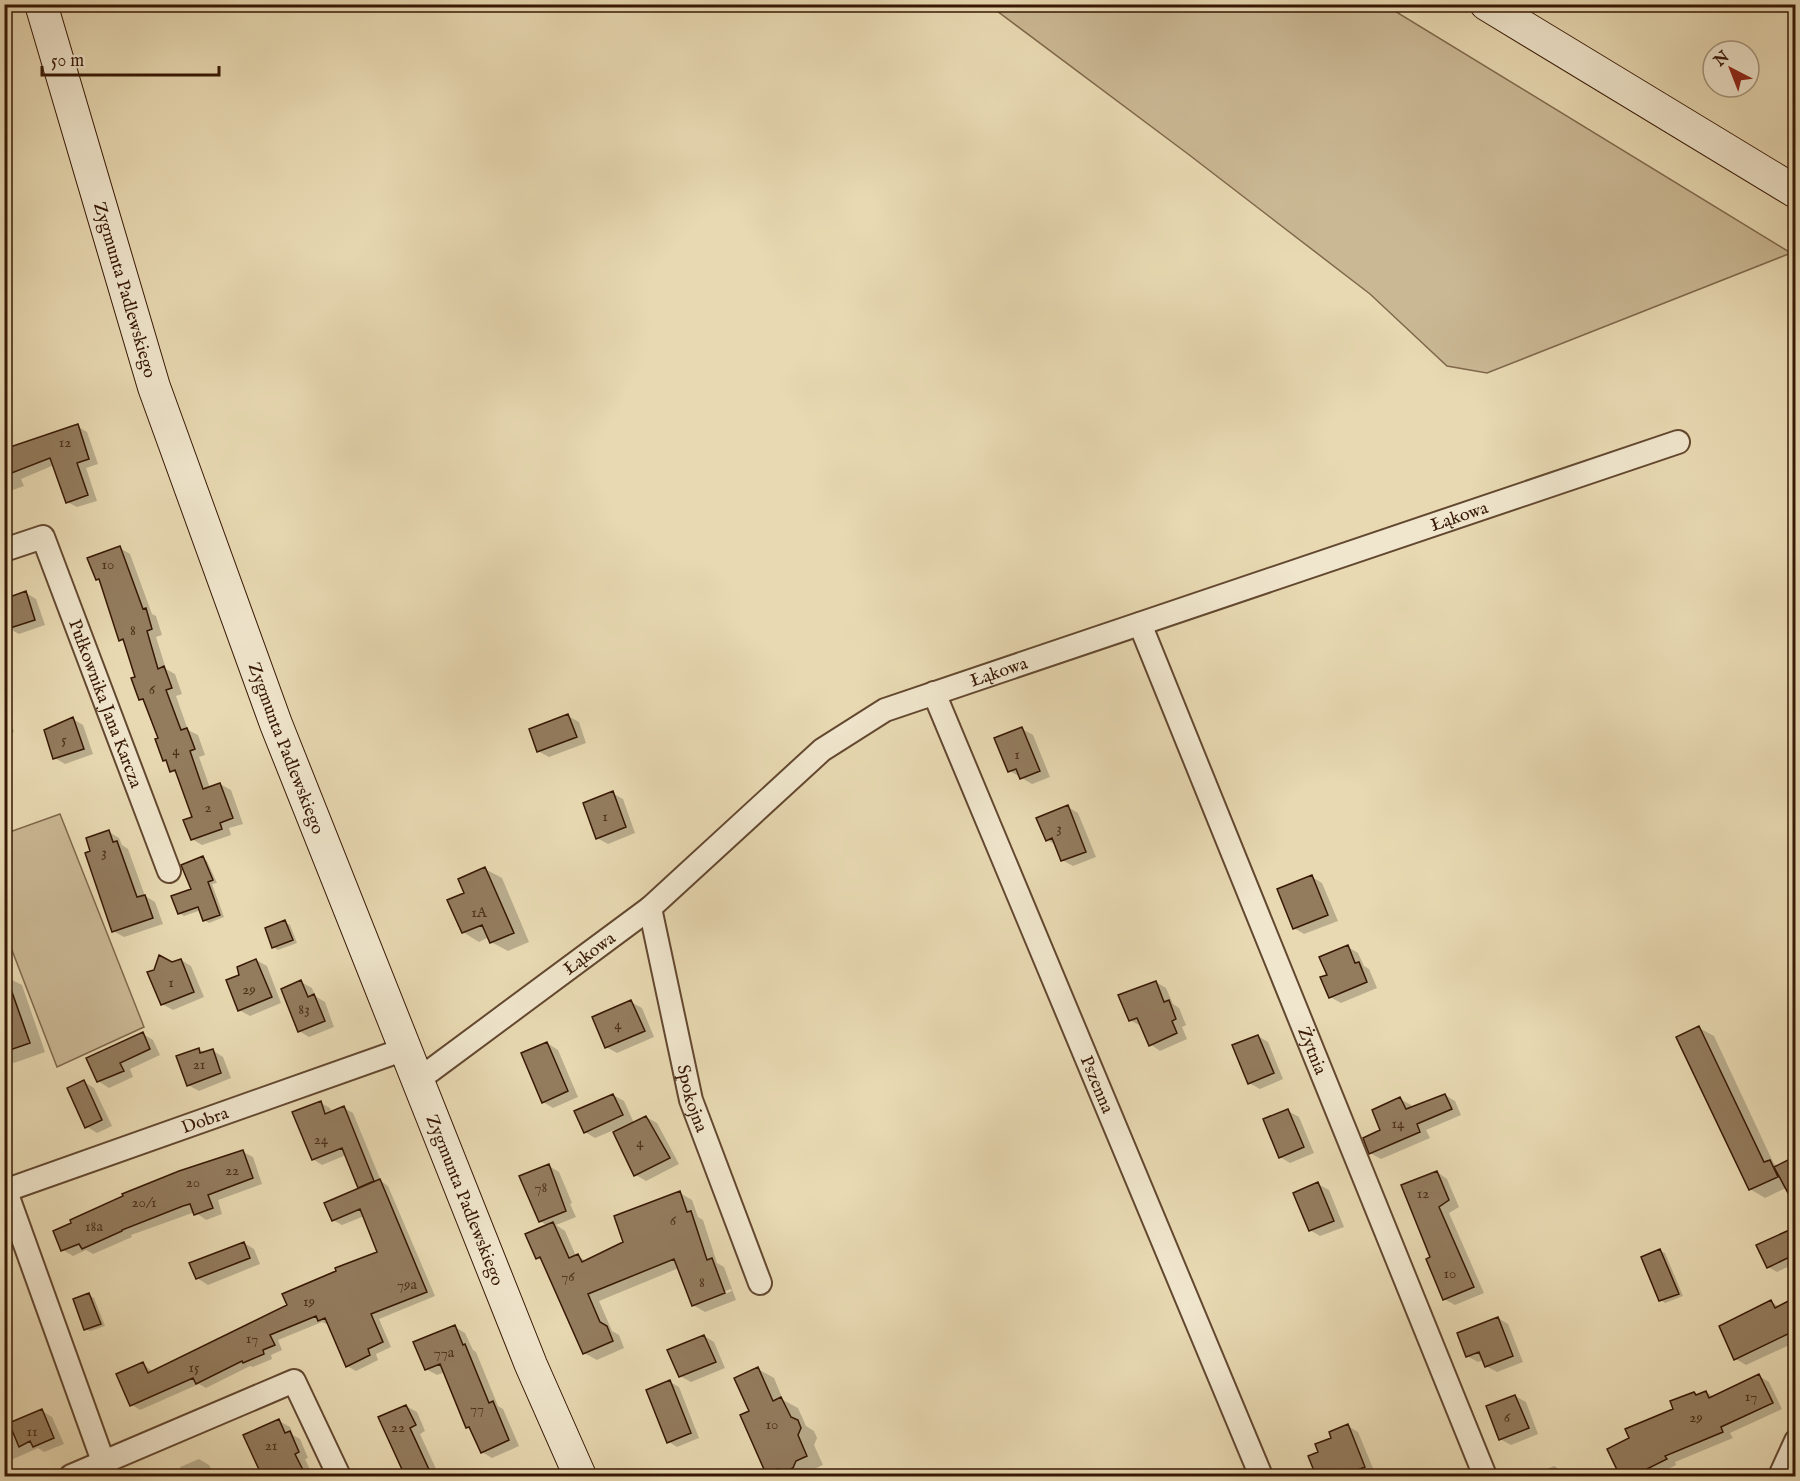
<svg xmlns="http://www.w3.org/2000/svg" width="1800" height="1481" font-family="'IM FELL English',serif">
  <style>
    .green { fill: #cab894; stroke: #80684c; stroke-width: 1.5 }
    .shadow { fill: #0003; fill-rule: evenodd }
    .building { fill: #937c5e; stroke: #371804; stroke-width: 1.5 }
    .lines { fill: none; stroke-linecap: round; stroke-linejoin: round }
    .street-casing { stroke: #634830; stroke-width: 26 }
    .secondary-casing { stroke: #371804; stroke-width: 34 }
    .street { stroke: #f0e6cd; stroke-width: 22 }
    .secondary { stroke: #f0e6cd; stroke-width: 32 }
    .labels { text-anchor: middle; stroke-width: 4.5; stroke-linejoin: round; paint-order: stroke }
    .number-label { font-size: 15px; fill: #4e311a }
    .street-label { font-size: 18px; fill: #371804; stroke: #f0e6cd }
  </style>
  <rect width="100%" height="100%" fill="#e8d9b2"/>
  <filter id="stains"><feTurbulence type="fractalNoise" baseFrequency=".00333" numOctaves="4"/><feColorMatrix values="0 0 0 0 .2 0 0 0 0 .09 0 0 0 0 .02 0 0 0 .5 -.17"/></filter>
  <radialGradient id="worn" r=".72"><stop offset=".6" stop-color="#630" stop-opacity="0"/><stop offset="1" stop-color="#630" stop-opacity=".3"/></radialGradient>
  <path class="green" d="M989 5H1385L1791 253 1487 373 1447 366 1370 294 1188 154Z
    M60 814 144 1027 57 1067 5 932 4 834Z"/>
  <path class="shadow" d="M77 426 87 432 98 464 86 468 97 501 77 507 67 502 54 465 21 479 24 486 4 493V451Z
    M120 548 130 554 152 614 156 616 162 635 156 637 166 669 175 674 182 694 176 696 188 730 198 735 205 755 199 757 210 788 220 784 231 790 243 824 229 828 231 835 202 845 192 839 194 818 178 774 172 771 169 763 164 760 160 739 146 702 141 699 137 678 126 643 121 640 102 582 97 579Z
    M26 593 36 599 45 625 19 634 8 628 4 630V596L10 594 14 597Z
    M4 705 14 732 4 735Z
    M568 716 579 722 586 743 549 757 538 751Z
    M73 719 83 725 93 754 65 764 55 758Z
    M1022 729 1033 735 1050 777 1032 784 1010 771 996 739Z
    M612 793 623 799 635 833 608 844 597 838Z
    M1068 807 1078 813 1096 857 1073 866 1062 860 1056 845 1047 840Z
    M109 832 119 838 122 845 128 849 145 896 155 902 163 924 124 937 113 931 92 851Z
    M203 858 207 861 217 883 212 884 224 917 209 923 204 920 201 910 184 916 179 913 193 889Z
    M485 869 502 878 529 942 508 951 491 942 489 937 479 942 463 932 465 893Z
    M1312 877 1322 883 1338 921 1304 934 1294 928Z
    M285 922 290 925 297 943 278 950 273 947Z
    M1348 947 1358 953 1364 966 1369 969 1377 988 1341 1003 1330 997 1329 975Z
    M181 960 191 966 204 997 173 1010 162 1004 172 964Z
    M256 960 267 966 281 1003 250 1016 239 1010 241 976Z
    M4 976 22 985 45 1052 14 1063 4 1058Z
    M301 982 312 988 315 996 325 1002 334 1027 309 1037 299 1031Z
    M1156 982 1166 988 1173 1004 1179 1008 1186 1025 1182 1027 1187 1039 1160 1051 1150 1044 1141 1026 1130 1020Z
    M631 1002 642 1008 654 1037 617 1053 606 1047Z
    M1699 1028 1714 1036 1774 1164 1778 1166 1790 1186 1765 1198 1750 1189Z
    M143 1034 153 1040 160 1055 130 1069 133 1077 109 1088 98 1081Z
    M1258 1036 1268 1042 1283 1079 1260 1089 1249 1083Z
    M547 1043 558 1050 578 1097 553 1108 543 1102Z
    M198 1049 205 1053 212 1050 223 1057 231 1078 199 1091 188 1085Z
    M84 1082 94 1088 112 1126 97 1133 86 1126Z
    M613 1095 624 1101 634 1123 646 1117 657 1123 679 1164 646 1181 636 1175 614 1130 595 1138 585 1132Z
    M1445 1095 1455 1101 1461 1115 1426 1130 1430 1138 1381 1159 1370 1153 1400 1099 1411 1105 1412 1108Z
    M321 1103 330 1108 332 1113 344 1108 353 1113 381 1181 388 1186 435 1296 379 1319 391 1347 376 1354 378 1360 356 1371 347 1366 329 1325 322 1322 278 1340 282 1350 271 1355 272 1359 253 1367 250 1366 206 1388 199 1384 140 1410 132 1405 143 1364 153 1372 289 1305 379 1253 364 1216 342 1225 333 1220 362 1188 359 1187 346 1155 322 1165 313 1159Z
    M1288 1111 1299 1117 1314 1153 1290 1163 1280 1157Z
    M243 1152 253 1157 262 1184 218 1200 222 1214 206 1220 195 1212 131 1235 132 1237 93 1254 86 1250 73 1256 63 1250Z
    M549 1166 559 1172 572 1203 570 1204 576 1217 556 1225 565 1231 576 1256 587 1261 624 1243 680 1193 692 1200 698 1217 703 1220 717 1263 724 1267 736 1300 705 1312 693 1305 679 1268 599 1301 612 1331 619 1335 624 1348 597 1360 584 1353 543 1261 537 1258 548 1226 540 1221ZM731 1289 732 1291 699 1304V1301Z
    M1437 1172 1447 1179 1459 1207 1449 1213 1484 1293 1455 1305 1444 1299 1432 1258Z
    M1318 1184 1329 1190 1344 1227 1320 1236 1310 1230Z
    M1796 1228V1263L1777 1272 1768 1267Z
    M244 1243 254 1249 260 1264 208 1285 197 1278Z
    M1660 1251 1665 1253 1683 1296 1665 1303 1661 1300Z
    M89 1295 94 1298 105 1326 90 1331 85 1329Z
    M1796 1299V1342L1746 1365 1736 1359 1771 1302 1780 1307Z
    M1498 1318 1508 1324 1523 1362 1497 1372 1486 1366 1484 1360 1478 1362 1467 1356Z
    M455 1327 465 1333 473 1350 476 1352 498 1406 503 1409 519 1446 492 1458 482 1452 471 1429 468 1427 445 1372 437 1375 426 1369Z
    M704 1336 714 1342 725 1368 691 1382 680 1376Z
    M758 1369 774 1378 783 1400 798 1408 806 1426 814 1431 817 1438 814 1445 823 1465 812 1470 809 1476H773L767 1473 751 1412Z
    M1759 1376 1769 1382 1782 1409 1730 1433 1733 1438 1675 1462 1676 1465 1654 1476H1622L1609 1450 1631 1439 1675 1410 1694 1393 1698 1396 1706 1392 1714 1397Z
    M670 1382 679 1387 699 1438 677 1447 669 1442Z
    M1515 1396 1526 1402 1538 1434 1511 1445 1500 1439Z
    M406 1406 417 1412 425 1431 420 1434 437 1471 446 1476H407L380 1418Z
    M42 1411 52 1417 64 1444 44 1452 38 1448 4 1463V1427Z
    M279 1421 290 1427 293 1435 300 1439 308 1458 305 1459 313 1476H269L266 1470Z
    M1348 1426 1358 1432 1375 1473 1366 1476H1318L1310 1456 1320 1452Z
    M199 1459 209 1465 215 1476H170L181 1471 180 1467Z
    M1554 1466 1564 1472 1566 1476H1530Z"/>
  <path class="building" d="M78 424 89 459 77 463 88 495 66 503 50 458 4 476V449Z
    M120 546 143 609 146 608 152 629 147 631 158 669 164 666 172 688 166 690 181 730 187 728 195 749 190 751 203 789 220 783 233 818 220 823 222 829 191 840 183 820 192 817 175 770 170 772 166 760 163 761 155 739 158 738 143 699 139 700 131 678 135 677 123 639 119 641 99 579 96 580 87 558Z
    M26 591 35 620 4 630V599Z
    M568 714 577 737 537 752 529 729Z
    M73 717 84 749 53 759 44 730Z
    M1022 727 1040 771 1020 779 1016 769 1008 772 994 738Z
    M613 791 626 827 596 839 583 803Z
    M1068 805 1086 852 1061 861 1052 838 1046 841 1036 818Z
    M109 830 113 842 117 841 137 897 145 895 153 918 112 932 85 853 90 851 86 838Z
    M203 856 213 880 208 882 220 915 203 921 198 907 178 914 171 896 191 889 181 865Z
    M485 867 514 933 490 943 482 925 462 933 447 900 464 893 458 879Z
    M1312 875 1328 915 1293 929 1277 889Z
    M285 920 293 940 272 948 265 928Z
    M1348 945 1355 963 1359 962 1367 982 1329 998 1320 977 1327 975 1319 957Z
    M159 955 172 962 181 959 194 992 161 1005 147 972 154 970Z
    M256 959 272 997 238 1011 226 980 239 975 237 967Z
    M7 978 30 1043 4 1052V979Z
    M301 980 308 997 314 994 325 1021 298 1032 281 989Z
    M1156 981 1164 1002 1169 1000 1176 1019 1172 1021 1177 1033 1149 1046 1137 1018 1129 1021 1118 995Z
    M631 1000 645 1031 605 1048 592 1017Z
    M1699 1026 1764 1162 1770 1160 1778 1177 1749 1190 1676 1037Z
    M143 1032 150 1049 120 1063 124 1071 97 1082 86 1058Z
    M1258 1035 1274 1073 1248 1084 1232 1045Z
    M547 1042 568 1091 542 1103 521 1053Z
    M199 1048 200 1053 213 1049 221 1073 187 1086 176 1056Z
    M84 1080 102 1120 85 1128 67 1088Z
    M613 1094 623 1115 584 1133 574 1111Z
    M1445 1094 1452 1109 1417 1124 1420 1132 1369 1154 1363 1138 1380 1130 1372 1110 1400 1097 1406 1109Z
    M321 1101 325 1114 344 1106 374 1181 358 1188 342 1148 312 1160 292 1112Z
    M1288 1109 1304 1147 1279 1158 1263 1119Z
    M646 1116 670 1158 634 1176 613 1132Z
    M243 1150 253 1178 208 1195 213 1208 194 1215 190 1204 183 1206 122 1230V1231L82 1249 79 1244 61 1251 53 1231 71 1223 70 1220 123 1196 122 1194 179 1171Z
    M1796 1156V1208L1774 1167Z
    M549 1164 566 1211 539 1222 519 1176Z
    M1437 1171 1449 1200 1439 1207 1474 1287 1443 1300 1426 1259 1430 1257 1401 1185Z
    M380 1179 427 1292 371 1314 383 1342 368 1349 370 1355 346 1367 325 1318 318 1321 316 1316 270 1335 275 1345 263 1350 264 1354 243 1363 242 1361 196 1384 193 1378 130 1406 116 1374 143 1362 148 1373 287 1305 282 1294 336 1271 335 1268 377 1252 360 1209 332 1221 324 1203Z
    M1318 1182 1334 1221 1309 1231 1293 1193Z
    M680 1191 687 1212 691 1211 707 1260 712 1258 725 1293 692 1306 674 1259 588 1294 600 1322 607 1326 613 1341 583 1354 540 1257 536 1259 525 1234 553 1222 569 1258 578 1254 582 1262 623 1242 614 1216Z
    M1796 1227V1254L1767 1268 1756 1245Z
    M244 1242 250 1258 196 1279 189 1263Z
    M1660 1249 1679 1294 1659 1301 1641 1257Z
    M89 1293 101 1324 84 1330 73 1299Z
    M1796 1297V1330L1734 1360 1719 1326 1771 1300 1775 1308Z
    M1498 1317 1513 1356 1485 1367 1479 1352 1466 1357 1457 1333Z
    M455 1325 463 1345 465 1344 489 1403 493 1401 509 1440 481 1453 469 1427 466 1428 440 1364 425 1370 413 1342Z
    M704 1335 716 1362 679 1377 667 1350Z
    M758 1367 773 1401 781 1397 791 1417 798 1420 801 1428 798 1435 807 1456 796 1461 793 1468 785 1472 778 1469 766 1474 740 1415 749 1411 734 1378Z
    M1759 1374 1773 1403 1721 1427 1723 1432 1665 1456 1667 1459 1633 1476H1620L1607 1449 1629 1438 1625 1429 1673 1409 1670 1401 1694 1392 1696 1395 1706 1391 1709 1398Z
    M670 1380 691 1433 667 1443 646 1390Z
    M1515 1395 1529 1428 1499 1440 1486 1406Z
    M406 1405 416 1425 410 1428 432 1476H405L378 1417Z
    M42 1409 54 1438 33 1447 30 1441 19 1447 9 1423Z
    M279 1419 285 1433 290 1431 299 1452 295 1454 306 1476H262L243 1435Z
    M1348 1424 1365 1467 1342 1476H1316L1308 1456 1318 1452 1315 1444 1331 1438 1329 1432Z"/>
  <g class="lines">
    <defs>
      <g id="street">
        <path id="s1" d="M4 550 43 537 169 871"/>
        <path id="s2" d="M1140 624 1485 1476"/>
        <path id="s3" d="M934 693 1261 1476"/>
        <path id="s4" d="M650 908 691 1100 760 1283"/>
        <path id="s5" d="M418 1080 650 908 822 750 885 710 1678 442"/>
        <path d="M4 1186 108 1475"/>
        <path id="s6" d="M4 1191 405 1049"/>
        <path d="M71 1476 294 1381 339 1476"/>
        <path d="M1780 1476 1796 1441"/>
      </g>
      <g id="secondary">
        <path id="s7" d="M41 4 154 387 276 724 531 1365 580 1476"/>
        <path d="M1486 4 1796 192"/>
      </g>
    </defs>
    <use href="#street" class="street-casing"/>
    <use href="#secondary" class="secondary-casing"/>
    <use href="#street" class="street"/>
    <use href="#secondary" class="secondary"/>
  </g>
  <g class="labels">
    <g class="number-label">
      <text x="65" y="447">12</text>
      <text x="108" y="569">10</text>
      <text x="133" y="635">8</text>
      <text x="152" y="694">6</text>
      <text x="64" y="744">5</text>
      <text x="176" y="755">4</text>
      <text x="1017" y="759">1</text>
      <text x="208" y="812">2</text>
      <text x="605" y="821">1</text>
      <text x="1059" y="833">3</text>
      <text x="104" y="857">3</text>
      <text x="479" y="917">1A</text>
      <text x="171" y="987">1</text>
      <text x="249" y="994">29</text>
      <text x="304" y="1014">83</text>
      <text x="618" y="1029">4</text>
      <text x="199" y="1069">21</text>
      <text x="1398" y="1128">14</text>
      <text x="321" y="1144">24</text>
      <text x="640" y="1147">4</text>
      <text x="232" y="1175">22</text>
      <text x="193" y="1187">20</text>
      <text x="541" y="1192">78</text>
      <text x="1423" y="1198">12</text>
      <text x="144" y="1207">20/1</text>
      <text x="673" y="1225">6</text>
      <text x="94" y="1231">18a</text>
      <text x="1450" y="1278">10</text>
      <text x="568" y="1281">76</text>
      <text x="702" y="1287">8</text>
      <text x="407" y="1289">79a</text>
      <text x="309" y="1306">19</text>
      <text x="252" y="1343">17</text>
      <text x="444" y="1357">77a</text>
      <text x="194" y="1372">15</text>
      <text x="1751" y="1401">17</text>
      <text x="477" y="1413">77</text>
      <text x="1507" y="1422">6</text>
      <text x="1696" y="1422">29</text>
      <text x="772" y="1429">10</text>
      <text x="398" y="1432">22</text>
      <text x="32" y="1436">11</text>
      <text x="271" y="1450">21</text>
    </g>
    <g class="street-label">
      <text dy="6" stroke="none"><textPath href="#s7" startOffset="298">Zygmunta Padlewskiego</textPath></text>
      <text dy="6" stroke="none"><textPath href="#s5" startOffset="1203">Łąkowa</textPath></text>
      <text dy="6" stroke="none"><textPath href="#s5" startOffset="717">Łąkowa</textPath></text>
      <text dy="6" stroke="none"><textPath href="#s1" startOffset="219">Pułkownika Jana Karcza</textPath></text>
      <text dy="6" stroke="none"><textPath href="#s7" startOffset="784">Zygmunta Padlewskiego</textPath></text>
      <text dy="6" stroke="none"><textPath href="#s5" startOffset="213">Łąkowa</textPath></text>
      <text dy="6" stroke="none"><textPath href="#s2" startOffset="460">Żytnia</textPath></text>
      <text dy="6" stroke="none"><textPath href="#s3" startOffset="424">Pszenna</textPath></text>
      <text dy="6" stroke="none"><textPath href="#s4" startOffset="195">Spokojna</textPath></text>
      <text dy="6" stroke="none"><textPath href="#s6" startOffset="213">Dobra</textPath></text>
      <text dy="6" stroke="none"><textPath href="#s7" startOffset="1270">Zygmunta Padlewskiego</textPath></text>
    </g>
  </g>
  <rect width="1800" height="1481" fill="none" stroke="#e8d9b2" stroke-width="24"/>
  <rect x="6" y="6" width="1788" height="1469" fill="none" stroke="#371804" stroke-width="3"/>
  <rect x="12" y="12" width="1776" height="1457" fill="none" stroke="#371804" stroke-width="1.5"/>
  <g transform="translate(1731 69) rotate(318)"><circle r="28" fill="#f0e6cd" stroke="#a6947d" stroke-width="1.5"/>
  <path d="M0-4.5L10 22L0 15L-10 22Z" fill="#8f2418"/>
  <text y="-9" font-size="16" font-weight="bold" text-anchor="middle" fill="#371804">N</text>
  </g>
  <path d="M42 66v9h177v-9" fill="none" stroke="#371804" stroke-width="3"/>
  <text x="51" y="66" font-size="18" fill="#371804" stroke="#f0e6cd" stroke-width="4.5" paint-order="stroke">50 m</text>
  <rect width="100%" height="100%" filter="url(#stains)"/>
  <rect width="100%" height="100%" fill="url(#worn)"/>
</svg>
